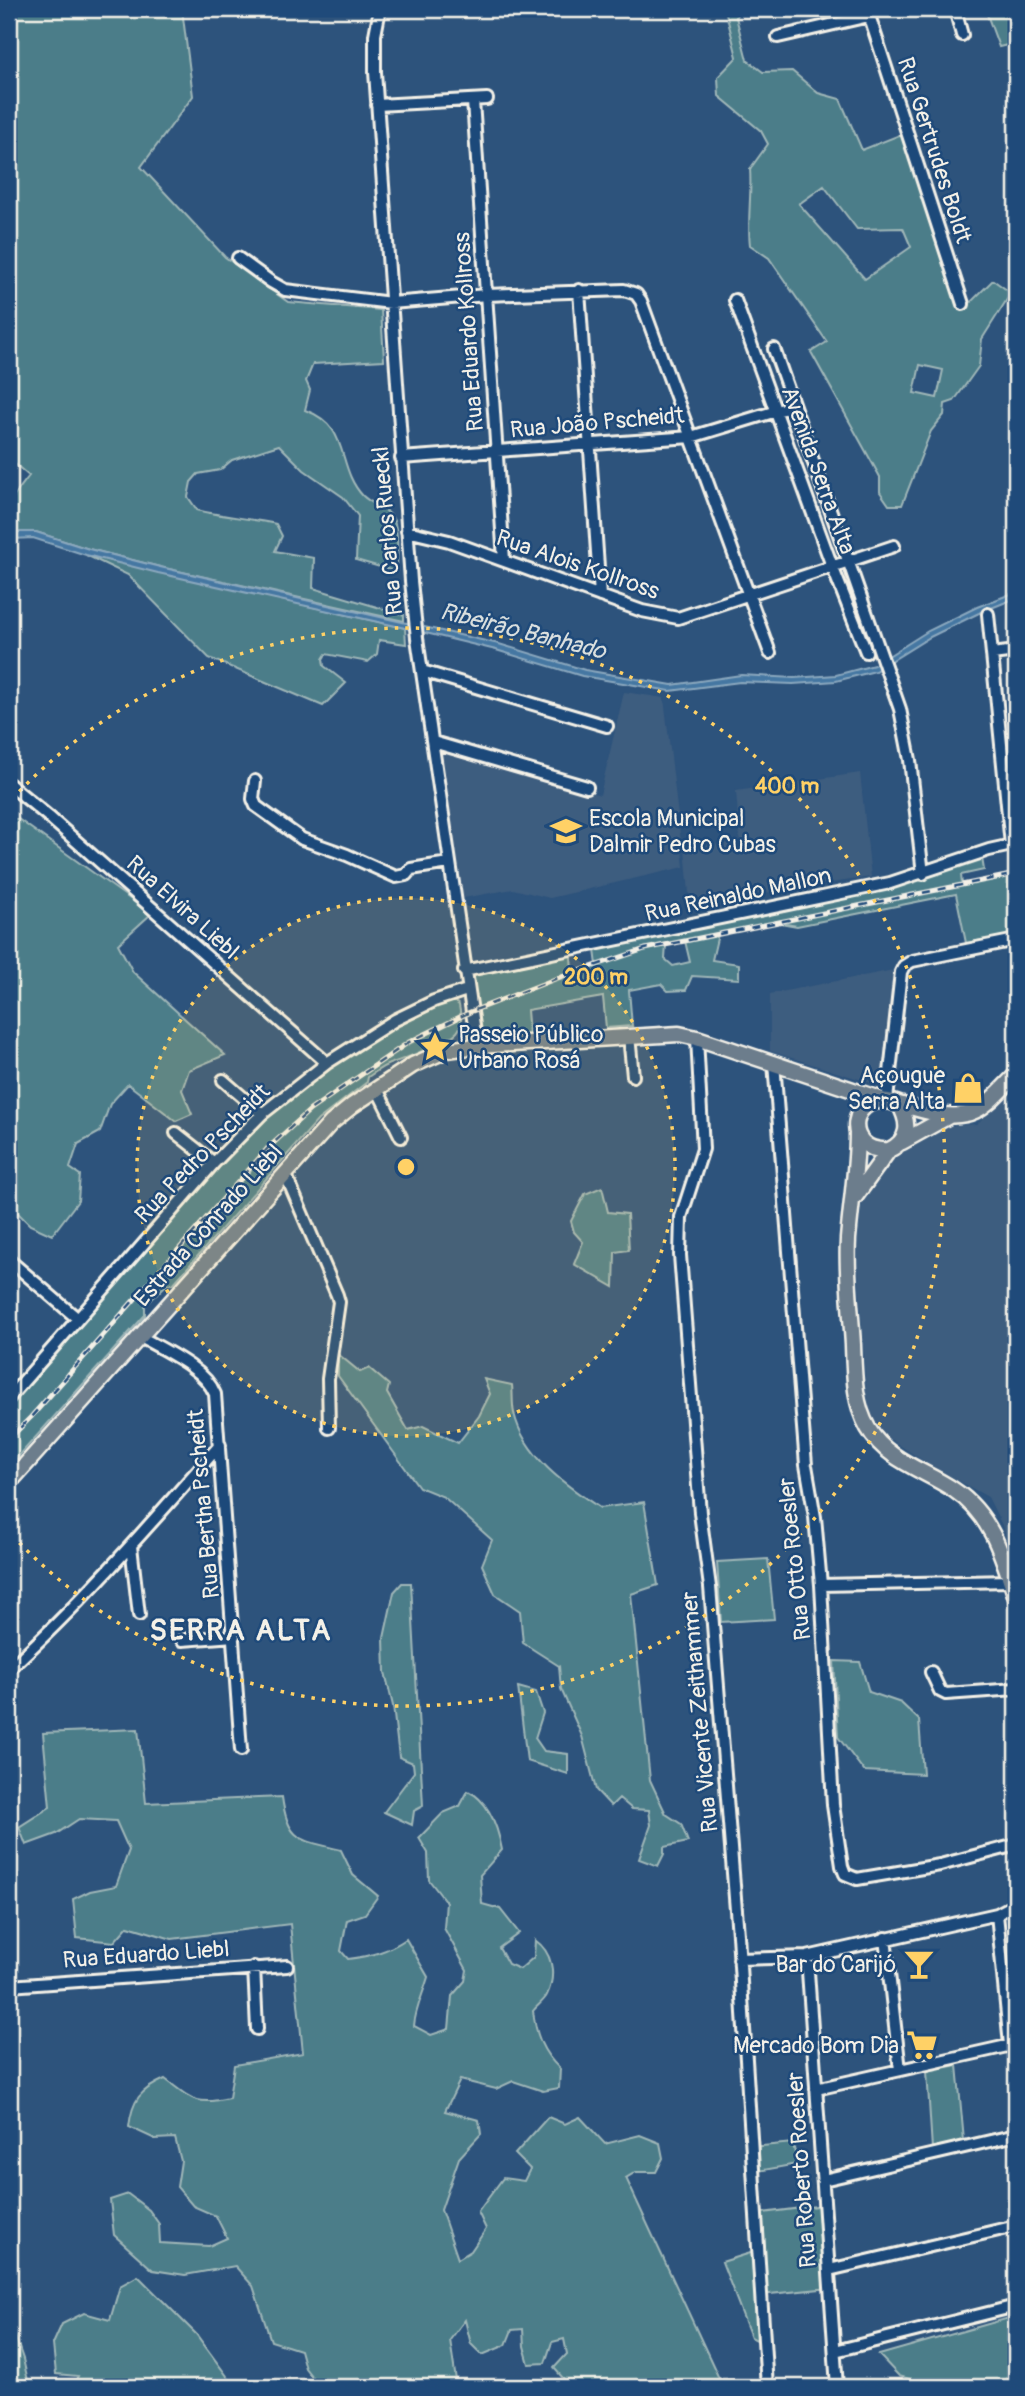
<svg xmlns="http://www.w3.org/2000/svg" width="1025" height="2396" font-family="Pangolin,sans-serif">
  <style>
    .built { fill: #3e5d7f }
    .green { fill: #4b7d89; stroke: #a0b7b8; stroke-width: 2; fill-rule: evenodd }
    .water { fill: #4577a2; stroke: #8ba8be; stroke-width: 2 }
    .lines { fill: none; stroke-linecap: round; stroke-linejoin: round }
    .minor-casing { stroke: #f4f1e8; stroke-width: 16 }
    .major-casing { stroke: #f4f1e8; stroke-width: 19 }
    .minor { stroke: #1f4a7a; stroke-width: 10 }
    .major { stroke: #6c7d8c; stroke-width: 14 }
    .rail-casing { stroke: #f4f1e8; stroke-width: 5 }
    .rail { stroke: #1f4a7a; stroke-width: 2.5; stroke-dasharray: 8; stroke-linecap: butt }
    .ring { fill: none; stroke: #ffd166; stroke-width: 3.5; stroke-dasharray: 3.5 7 }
    .labels { text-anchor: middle; stroke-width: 5; stroke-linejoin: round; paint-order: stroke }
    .street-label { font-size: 23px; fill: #f4f1e8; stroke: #1f4a7a }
    .poi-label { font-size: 23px; fill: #f4f1e8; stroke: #1f4a7a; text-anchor: end }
    .water-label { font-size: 24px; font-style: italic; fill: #dadfde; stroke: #1f4a7a }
    .district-label { font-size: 30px; font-weight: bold; letter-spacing: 2px; fill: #f4f1e8; stroke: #1f4a7a }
    .centre { fill: #ffd166; stroke: #1f4a7a; stroke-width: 3.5 }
    .ring-label { font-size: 21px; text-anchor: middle; font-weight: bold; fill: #ffd166; stroke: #1f4a7a; stroke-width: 5; stroke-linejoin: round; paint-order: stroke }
  </style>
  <rect width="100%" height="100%" fill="#2d537c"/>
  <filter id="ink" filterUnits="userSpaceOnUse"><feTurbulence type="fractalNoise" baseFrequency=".0143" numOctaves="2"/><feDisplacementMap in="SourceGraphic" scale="14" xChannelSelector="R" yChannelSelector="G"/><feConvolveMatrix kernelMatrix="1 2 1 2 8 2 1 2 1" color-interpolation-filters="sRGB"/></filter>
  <g filter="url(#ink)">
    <path class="built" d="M624 692 664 698 684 867 550 898 513 889 463 898 441 748 600 795Z
      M860 773 871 877 690 904 685 848 740 842 736 791Z
      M894 970 887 1088 770 1051V994Z
      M1016 1085V1568L1002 1525 988 1497 925 1462 884 1435 871 1414 866 1391 857 1252 858 1225 863 1199 885 1166 920 1139 944 1126 977 1124Z"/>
    <path class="green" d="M9 9H182L193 96 141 167 225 257 288 302 381 310 384 360 313 364 306 381 310 390 305 410C352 427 335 466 363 496 373 506 391 508 395 524 399 538 397 557 397 572L356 560 358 516 343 497 304 470 279 445 232 460 220 470 198 474 191 482 188 497 197 510C223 517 250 518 276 524L282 536 275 551 314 558 313 588 404 615V621L160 567 89 549 36 532H11C0 509 16 493 29 476L9 459Z
      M725 9H739L736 17 747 60 763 72 792 71 818 93 840 99 862 150 902 134 956 299 970 303 993 280 1011 293 982 339 979 366 954 401 945 404 944 415 931 431 902 505H889L880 492V477L811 352 827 342 769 258 750 245C747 219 752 195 750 169L768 144 761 131 719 96 718 77 737 57ZM824 186 857 229 903 228 911 247 865 279 799 204ZM920 365 943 370 937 398 914 393Z
      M985 9H1016V43L999 47Z
      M86 555 405 628 406 644 379 640 377 654 368 662 326 654 323 659 324 666 346 683 323 706 209 658 128 575Z
      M9 819H18L151 914 118 944 133 972 225 1055 189 1070 182 1090 192 1114 176 1121 128 1084 110 1104 100 1132 78 1144 70 1168 80 1175 78 1201 52 1235 30 1225 9 1204Z
      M982 858 984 870 961 875 962 884 1016 874V934L966 943 956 894 797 926 775 922 718 934 712 960 739 964V979L692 976 686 990 668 991 661 984 629 990 632 1026 606 1028 603 997 527 1010 529 1035 497 1038 480 1029 470 979 480 973 571 955 572 973 597 965 595 950 884 890ZM685 941 690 962 673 966 665 959 666 945Z
      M448 997 459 1005C460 1014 464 1024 457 1032 449 1041 404 1059 392 1063 384 1065 375 1072 368 1077L367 1082 318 1120 173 1284H167L145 1306V1315L9 1467V1398L262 1114 327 1063Z
      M602 1187 608 1212 627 1214 629 1250 615 1252 614 1287 574 1264 583 1242 574 1232 571 1221 585 1194Z
      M338 1354 360 1372 369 1368 389 1385 387 1393 408 1430 423 1426 458 1443 479 1416 490 1394 484 1379 512 1385C513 1394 512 1404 514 1413 524 1456 565 1485 600 1508L644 1502 658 1585 631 1594 650 1780 666 1814 681 1824 688 1842 664 1847V1854L658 1866 639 1859 651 1825 649 1810 632 1809 619 1798 611 1806 596 1790 582 1736 561 1689 559 1666 523 1643 520 1611 495 1594 482 1565 492 1540 444 1497 419 1487 338 1376Z
      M768 1559 774 1619 721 1622 717 1562Z
      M402 1583H411L423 1806 414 1811 412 1825 384 1812 414 1772 413 1763 399 1757 393 1706 385 1672 384 1638 394 1592Z
      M834 1661 860 1662 869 1692 901 1703 919 1720 923 1774 864 1771 838 1737Z
      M518 1687 536 1692 543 1713 535 1738 544 1751 568 1754V1774L527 1761Z
      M138 1729 146 1803 282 1797C288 1843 301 1839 341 1850L353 1875 378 1896 365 1914 347 1920 341 1951 348 1959C370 1956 387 1952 406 1939L428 1977C423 1994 415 2010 414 2026L431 2035 449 2029 452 1996 465 1981 467 1970 444 1928 446 1902 429 1880 428 1853 419 1838 443 1813 460 1806 468 1791C489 1801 498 1828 502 1850L480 1875 482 1904 500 1909 519 1933 499 1948 508 1964 520 1969 534 1957 535 1940C552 1952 557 1974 547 1995 545 2000 537 2006 533 2011 536 2035 542 2052 560 2069L559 2088 543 2091 513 2081 496 2089 460 2080 445 2111 479 2120 481 2134 459 2158 441 2210 458 2259 471 2251 486 2229 478 2212 503 2178 524 2181 530 2169 515 2154 548 2117 565 2124 580 2117 605 2144 640 2135 660 2143 663 2158 656 2172H636L626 2178 723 2387H571L554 2368 567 2354 564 2339 552 2342 545 2363 529 2364 524 2346 523 2329 512 2330 506 2345 482 2355 471 2344 465 2320 450 2340 457 2387H320L305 2368 300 2350 271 2341 253 2286 235 2266 185 2275 153 2270 114 2235 110 2200 128 2194 149 2210 159 2224 160 2243 209 2246 227 2238 216 2216 193 2206 177 2187 181 2161 175 2138 155 2139 129 2127C132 2100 140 2090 165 2079 192 2099 195 2106 229 2098L234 2065 303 2053 290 1924 172 1939 128 1926 114 1942 77 1938 73 1899 90 1891 116 1886 129 1850 116 1821 79 1819 56 1834 26 1845 19 1827 50 1807 43 1733Z
      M957 2065 964 2141 932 2149 927 2071Z
      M793 2143 797 2164 752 2172 751 2147Z
      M825 2205 830 2288 760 2295 764 2344 751 2337 722 2262 757 2251 755 2214Z
      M138 2276 196 2334 235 2387H72L78 2376 56 2374 53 2344 62 2324 84 2313 110 2320 120 2286Z
      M1016 2316V2387H938L899 2376 879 2355Z
      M9 2335 15 2336 23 2359 29 2385 9 2387Z"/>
    <path class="water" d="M11 532H36L89 549 160 567 499 644 585 670 672 685 741 675 794 678 836 675 874 665 928 631 977 607 1016 592V598L979 613 930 637 875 671 836 681 793 684 740 682 670 691 582 676 496 650 405 628 158 573 86 555 33 538 12 539 9 541V534Z"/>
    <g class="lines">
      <defs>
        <path id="minor" d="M380 9 375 35V72L411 581 417 638 477 1046
          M867 9 963 304
          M955 9 962 35
          M778 37 869 16
          M473 101 504 560
          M377 105 487 99
          M238 258 271 282 285 290 391 303 487 295 624 290 636 294 641 301 770 653
          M579 290 600 596
          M735 300 832 566 866 652
          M774 349 900 709 910 760 923 874
          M401 458 691 437 793 406
          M407 531 449 541 642 611 678 618 894 546
          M988 614 1011 845
          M992 654 1016 651
          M422 671 607 726
          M433 742 587 787
          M255 781 253 799 256 806 302 839 347 855 396 877 406 875 411 869 449 863
          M9 784 49 817 327 1063
          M464 971 890 883 989 850 1016 844
          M629 1036 633 1076
          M697 1038 703 1149 681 1217 680 1255 700 1513 710 1587 738 1935 767 2387
          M774 1063 806 1465 815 1517 821 1585 833 1805 842 1866 845 1874 857 1879 940 1865 1016 1845
          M223 1080 262 1114
          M377 1089 401 1137
          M887 1100 901 972 904 966 912 961 1016 940
          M176 1133 214 1163
          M285 1173 337 1295 339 1302 328 1379 329 1428
          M9 1260 78 1319
          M139 1336C163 1350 205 1368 215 1394L241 1750
          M9 1398 214 1163 262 1114 327 1063 395 1020 434 1001 467 990
          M131 1546 139 1615
          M821 1585 1011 1581
          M182 1640 234 1636
          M9 1669C85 1600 152 1522 220 1445
          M931 1672 940 1691 946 1694 1016 1689
          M997 1914 1010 2045
          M885 1938 900 2070
          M807 1957 837 2387
          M739 1959 807 1957 997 1914 1016 1904
          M254 1967 257 2029
          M9 1986 287 1966
          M816 2089 1016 2044
          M823 2180 1016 2135
          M829 2270 1016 2226
          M835 2351 1016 2306"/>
        <path id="major" d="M899 1104C923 1110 952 1122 975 1111 990 1104 1004 1086 1016 1075
          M857 1133C857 1168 851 1203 848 1239 846 1274 851 1310 853 1345 854 1373 854 1404 868 1428 887 1461 925 1470 954 1490 992 1515 1003 1557 1016 1598
          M902 1142 949 1116
          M855 1197 889 1150C910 1140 910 1123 899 1104 848 1085 840 1154 889 1150
          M9 1483 331 1123 353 1105 413 1065 447 1050 477 1046 679 1034 697 1038 880 1099"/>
      </defs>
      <use href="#minor" class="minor-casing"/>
      <use href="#major" class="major-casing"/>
      <use href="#minor" class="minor"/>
      <use href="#major" class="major"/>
      <defs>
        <path id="rail" d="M9 1439 31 1417 268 1148 310 1110 409 1042 470 1012 555 979 645 949 1016 874"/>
      </defs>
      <use href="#rail" class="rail-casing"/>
      <use href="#rail" class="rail"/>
    </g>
  </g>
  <circle cx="406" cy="1167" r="269" fill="#ffd166" fill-opacity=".12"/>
  <g class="ring">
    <circle cx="406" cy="1167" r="269"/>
    <path d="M12 799A539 539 0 1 1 12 1535"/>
  </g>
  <defs>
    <symbol id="school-bare" viewBox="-9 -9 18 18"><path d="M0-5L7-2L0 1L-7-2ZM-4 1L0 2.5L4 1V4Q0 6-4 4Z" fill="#ffd166" stroke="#1f4a7a" stroke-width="2.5" paint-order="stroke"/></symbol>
    <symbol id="sight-bare" viewBox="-9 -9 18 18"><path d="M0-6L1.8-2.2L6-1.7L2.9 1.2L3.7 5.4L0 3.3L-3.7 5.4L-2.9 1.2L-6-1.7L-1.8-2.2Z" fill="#ffd166" stroke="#1f4a7a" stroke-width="2.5" paint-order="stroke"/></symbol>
    <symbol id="shop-bare" viewBox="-9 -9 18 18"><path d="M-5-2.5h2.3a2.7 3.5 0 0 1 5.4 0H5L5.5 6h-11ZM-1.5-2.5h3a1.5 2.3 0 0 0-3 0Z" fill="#ffd166" stroke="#1f4a7a" stroke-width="2.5" paint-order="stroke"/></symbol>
    <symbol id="bar-bare" viewBox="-9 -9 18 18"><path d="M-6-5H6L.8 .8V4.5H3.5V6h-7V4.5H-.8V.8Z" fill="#ffd166" stroke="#1f4a7a" stroke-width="2.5" paint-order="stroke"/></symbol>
    <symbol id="supermarket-bare" viewBox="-9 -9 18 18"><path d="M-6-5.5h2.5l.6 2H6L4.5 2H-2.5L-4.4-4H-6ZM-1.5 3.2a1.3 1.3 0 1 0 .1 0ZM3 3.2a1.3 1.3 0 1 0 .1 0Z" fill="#ffd166" stroke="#1f4a7a" stroke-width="2.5" paint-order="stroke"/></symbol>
  </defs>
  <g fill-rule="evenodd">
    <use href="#school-bare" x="544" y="809" width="44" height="44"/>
    <use href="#sight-bare" x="413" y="1025" width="44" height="44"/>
    <use href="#shop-bare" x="946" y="1066" width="44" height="44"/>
    <use href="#bar-bare" x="897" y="1942" width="44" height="44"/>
    <use href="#supermarket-bare" x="900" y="2023" width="44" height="44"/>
  </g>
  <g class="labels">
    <g class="street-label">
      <text transform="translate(935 150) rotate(72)" y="8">Rua Gertrudes Boldt</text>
      <text transform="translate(468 332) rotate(-94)" y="8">Rua Eduardo Kollross</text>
      <text transform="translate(597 422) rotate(-5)" y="8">Rua João Pscheidt</text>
      <text transform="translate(819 470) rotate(70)" y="8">Avenida Serra Alta</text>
      <text transform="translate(387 531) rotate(-95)" y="8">Rua Carlos Rueckl</text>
      <text transform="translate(578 564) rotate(19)" y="8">Rua Alois Kollross</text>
      <text transform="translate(738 894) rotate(-12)" y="8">Rua Reinaldo Mallon</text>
      <text transform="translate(183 907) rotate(42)" y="8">Rua Elvira Liebl</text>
      <text transform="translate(202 1153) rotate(-46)" y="8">Rua Pedro Pscheidt</text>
      <text transform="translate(208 1225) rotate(-48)" y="8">Estrada Conrado Liebl</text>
      <text transform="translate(203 1504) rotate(-95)" y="8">Rua Bertha Pscheidt</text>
      <text transform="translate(794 1559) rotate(-96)" y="8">Rua Otto Roesler</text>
      <text transform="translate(699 1712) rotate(-95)" y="8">Rua Vicente Zeithammer</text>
      <text transform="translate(146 1954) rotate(-4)" y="8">Rua Eduardo Liebl</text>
      <text transform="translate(801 2170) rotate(-94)" y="8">Rua Roberto Roesler</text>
    </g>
    <g class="poi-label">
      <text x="589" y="826" text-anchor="start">Escola Municipal<tspan x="589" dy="26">Dalmir Pedro Cubas</tspan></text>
      <text x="458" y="1042" text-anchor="start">Passeio Público<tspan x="458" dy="26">Urbano Rosá</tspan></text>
      <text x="945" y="1083">Açougue<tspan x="945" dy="26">Serra Alta</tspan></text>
      <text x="896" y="1972">Bar do Carijó</text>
      <text x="899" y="2053">Mercado Bom Dia</text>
    </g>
    <g class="water-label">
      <text transform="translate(523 631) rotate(14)" y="8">Ribeirão Banhado</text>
    </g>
    <g class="district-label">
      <text x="241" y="1640">SERRA ALTA</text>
    </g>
  </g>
  <circle cx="406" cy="1167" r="10" class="centre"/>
  <g class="ring-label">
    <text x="787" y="793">400 m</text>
    <text x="596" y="984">200 m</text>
  </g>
  <rect width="1025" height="2396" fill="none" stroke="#1f4a7a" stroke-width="35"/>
  <rect x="18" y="18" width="990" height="2361" fill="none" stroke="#f4f1e8" stroke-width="2.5" filter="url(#ink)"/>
</svg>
